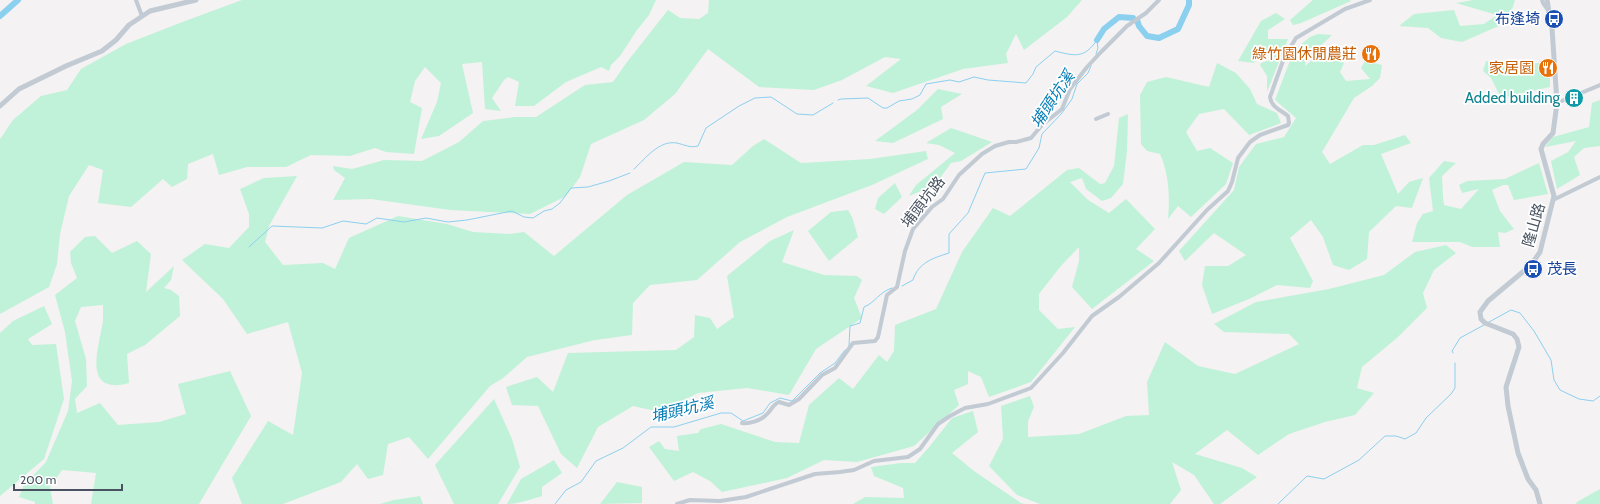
<svg xmlns="http://www.w3.org/2000/svg" width="1600" height="504" font-family="Cabin,'Noto Sans TC',sans-serif">
  <style>
    .green { fill: #c0f2d9 }
    .lines { fill: none; stroke-linecap: round; stroke-linejoin: round }
    .stream { stroke: #8cd0f0; stroke-width: 1 }
    .river { stroke: #8cd0f0; stroke-width: 6 }
    .minor { stroke: #c2cad3; stroke-width: 4 }
    .tertiary { stroke: #c2cad3; stroke-width: 5 }
    .labels { text-anchor: middle; stroke-width: 3.5; stroke-linejoin: round; paint-order: stroke }
    .transit-label { font-size: 15px; fill: #164399; stroke: #fff; text-anchor: end }
    .food-label { font-size: 15px; fill: #c56008; stroke: #fff; text-anchor: end }
    .culture-label { font-size: 15px; fill: #0d838f; stroke: #fff; text-anchor: end }
    .street-label { font-size: 15px; fill: #485260; stroke: #fff }
    .water-label { font-size: 16px; font-style: italic; fill: #077db5; stroke: #fff }
  </style>
  <rect width="100%" height="100%" fill="#f4f2f2"/>
  <path class="green" d="M242 0H656L649 15 637 30 620 56 611 65 609 71 601 67 566 82 534 106H515L519 82 508 77 504 80 492 98 501 111 485 109 482 62 462 64 473 113 439 136 421 139 437 102 441 83 425 67 415 81 410 102 422 108 414 154 386 152 375 148 350 156 311 155 286 167H247L219 175 213 154 188 164 187 179 172 187 163 179 131 207 98 203 103 170 89 165 69 196 60 234 57 264 49 287 0 314V139L13 120 41 96 67 90 81 69 126 44 185 21Z
    M709 0H1082L1067 17 1024 50 1016 34 1006 54 1008 63 963 69 893 93 866 86 901 59 885 57 842 80 814 90 759 87 708 49 675 94 644 120 591 144 580 177 566 196 530 214 450 210 371 199 333 200 345 178 334 170 333 166 352 169 384 160 422 161 459 142 483 121 515 117H536L585 85 613 82 627 62 668 10 680 18 699 19 708 13Z
    M1313 0H1350L1351 1 1301 23 1293 25 1290 20Z
    M1473 0H1515L1508 22 1462 42 1441 38 1428 28 1399 26 1414 14 1454 10 1460 26 1484 24 1497 15 1456 3Z
    M1276 13 1285 19 1268 30V39H1288L1267 92V76L1260 65 1261 63 1274 59 1264 49 1254 63 1238 61 1261 21Z
    M1318 34 1332 35 1306 60 1305 66 1322 52 1344 63 1340 72 1346 81 1370 79 1361 68 1365 61 1382 65 1380 78 1372 86 1354 98 1322 152 1330 164 1363 145H1374L1405 135 1411 143 1381 154 1398 194 1409 182 1423 178 1412 208 1396 206 1369 232 1367 259 1349 270 1333 265 1323 237 1311 220 1290 238 1313 281 1310 288 1277 285 1249 299 1212 314 1202 285 1205 266H1228L1246 255 1214 233 1185 261 1179 251 1234 190 1239 167 1256 144 1284 137 1296 118 1275 100 1294 50 1310 37Z
    M1486 61 1525 64 1540 63V74L1550 77V87L1501 98 1491 78 1483 71Z
    M1217 63 1236 73 1250 89 1257 104 1277 113 1281 123 1249 135 1224 109 1199 114 1186 132 1197 151 1210 148 1233 163 1226 184 1191 217 1178 206 1168 219C1170 197 1169 174 1160 154L1147 151 1141 144 1140 95 1147 82 1166 77 1209 87Z
    M938 89 962 94 941 107 943 119 893 143 875 141 917 110Z
    M1600 100V146L1584 148 1574 157 1580 175 1557 189 1551 161 1568 152 1576 141 1545 147 1553 137 1589 127 1592 103Z
    M1128 114 1127 151 1123 184 1111 198 1102 201 1086 189 1082 178 1070 182 1088 200 1109 213 1126 199 1155 229 1136 249 1154 261 1092 309 1072 287 1079 261V247L1060 267 1039 294V310L1058 329 1075 327 1031 382 989 397 981 377 968 371V384L954 390 959 405 914 446 857 462 824 460 787 478 722 492 710 481 693 472 674 481 649 447 659 441 665 449 679 451 677 436 698 433 701 429 721 424 775 442 799 443 809 405 839 378 853 389 879 355 887 362 894 351 895 325 936 309 962 252 993 208 1010 216 1067 170 1079 168 1100 184 1105 183 1114 166 1119 118Z
    M951 128 992 142 961 161 951 163 935 185 909 196 916 185 955 153 939 145 926 143Z
    M764 139 801 163 870 159 926 151 928 159 872 185 787 217 740 242 697 280 650 285 633 303 632 335 595 340 527 357 503 378 490 386 428 459 409 437 388 444 383 475 368 479 357 464 341 482 283 504H242L232 478 268 421 293 435 302 373 288 322 247 334 223 299 182 260 205 244 229 248 249 227V214L240 189 264 178 297 176 269 226 265 242 283 265 323 263 335 269 349 238 398 216 447 224 473 232 510 234 524 232 554 256 627 195 684 162 732 165 753 146Z
    M1444 161 1456 163 1442 176 1443 197 1444 205 1461 209 1479 189 1462 193 1459 185 1467 181 1505 179 1539 163 1548 194 1514 200 1508 185H1503L1492 190 1500 211 1514 229 1505 233 1498 232 1500 247H1472L1460 242H1412L1417 223 1423 214 1433 211 1429 178Z
    M895 183 902 197 884 214 875 209 878 198Z
    M848 210 852 217 858 237 829 261 808 231 831 212Z
    M794 230 782 262 824 275 857 276 862 280 854 298 862 318 816 349 789 395 747 388 698 393 660 412 633 406 598 427 577 468 561 454 538 406 512 405 506 387 537 377 553 392 568 353 676 350 694 337 695 315 710 318 717 329 734 317 727 276 770 241Z
    M95 236 112 253 137 241 151 254 146 292 174 266 171 280 164 288 171 290 179 296 180 316 145 345 127 354 129 383C81 396 99 347 103 321 103 316 103 310 103 305L81 307 75 321 86 359 87 386 75 399 77 413 100 403 118 425 159 422 186 414 178 384 230 371 251 416 199 504H91L96 473 62 470 50 487 53 504H35V502L19 497 24 485 46 462 68 411 72 381 65 332 55 295 77 278 71 263 70 252 85 237Z
    M1446 245 1456 253 1434 270 1423 293 1427 308 1398 337 1362 367 1357 388 1374 393 1355 415 1325 422 1289 434 1258 455 1227 430 1195 454 1242 468 1257 477 1220 504H1214L1194 475 1172 462 1181 490 1170 504H1040L1017 495 989 466 1003 439 1001 406 1030 396 1034 407 1028 421V437L1079 434 1126 416 1149 415 1147 382 1165 342 1198 366 1235 374 1299 344 1289 334 1224 332 1214 324 1256 302 1329 289 1384 275 1415 252Z
    M44 306 52 324 28 339 32 345 56 344 64 399 44 459 0 496V333L13 321Z
    M494 399 512 439 520 467 498 504H454L435 465Z
    M973 411 978 432 952 453 974 471 1021 503 1025 504H853L865 497 904 498 903 488 874 476 871 467 901 463H915L930 446 952 418Z
    M554 460 562 473 542 487V496C531 499 519 504 507 504L521 479Z
    M617 482 642 487V503L600 504Z
    M1600 489V504H1576L1577 502Z
    M420 496 423 504H380L394 500Z"/>
  <g class="lines">
    <path class="stream" d="M1096 54 1098 48 1097 41
      M838 100 841 99 868 98 883 108H887L899 101 912 99 920 95 926 84 950 80 959 82 974 77 988 80 1026 83 1033 74 1036 67 1055 51C1075 56 1084 59 1097 40
      M634 169C646 158 659 140 677 143 685 145 690 148 698 146L706 128 739 106 755 98 771 97 797 114 813 115 833 103
      M249 247 272 226 322 228 343 221 366 224 377 218 404 222 426 218 448 222 467 220 512 211 524 217 533 218 544 211 552 209 560 203 571 188 588 187 609 181 630 173
      M902 286 913 280C918 263 933 258 949 253V234L968 213 985 173 1026 169 1039 148 1042 134 1062 113 1072 99 1077 84 1088 73 1091 66
      M1489 322 1511 310 1520 313 1534 331 1551 360 1554 380 1560 390 1579 399 1593 401 1600 396
      M849 346 850 326 860 323 864 307C876 302 879 292 892 288
      M1453 353 1452 351 1460 338 1484 325
      M555 504 566 490 581 482 596 461 623 448 651 427H674L721 413H731L743 421 763 413 770 403 780 398 792 401 820 373 835 363 845 350
      M1278 504 1307 476 1324 479 1359 460 1385 436H1396L1405 439 1416 433 1426 418 1451 394 1455 388V363"/>
    <path class="river" d="M0 16 18 0
      M1137 20 1139 26 1147 36 1159 38 1178 29 1189 5V0
      M1097 40 1104 29 1119 17 1133 18"/>
    <path class="minor" d="M136 0 142 16
      M1542 0 1543 3 1548 10
      M1557 103 1600 85
      M1096 119 1108 114
      M1553 200 1600 177
      M742 423C749 424 760 421 766 415 771 411 772 405 779 402L789 405 799 399 822 375 835 368 853 343 875 341 878 337 887 295 897 287 905 251 913 229 932 207 943 199 959 175 982 154 995 146 1009 142H1016L1031 138 1042 125 1062 109 1070 89 1087 67 1101 52 1127 26 1146 13 1159 0
      M677 504 690 500 720 501 746 497 815 474 840 472 854 470 874 461 908 457 920 449 938 424 950 416 965 408 988 404 1031 388 1063 353 1092 316 1119 297 1159 263 1207 210 1228 191 1232 182 1238 158 1250 142 1260 135 1288 125 1289 123 1288 116C1281 110 1271 107 1270 97L1284 58 1296 38 1345 9 1370 0"/>
    <path class="tertiary" d="M0 106 19 89 66 66 102 51 116 40 129 25 150 11 196 0
      M1540 504 1536 490 1528 479 1518 453 1508 406 1506 387 1519 347 1517 339 1513 334 1485 323 1481 319 1480 312 1488 301 1531 265 1540 252 1554 196 1541 149 1543 144 1553 133 1557 103 1552 28 1547 0"/>
  </g>
  <defs>
    <symbol id="bus-disc" viewBox="-11 -11 22 22"><circle r="9.5" fill="#1a4fb4" stroke="#fff"/><path d="M-5-6H5V4H4V6H2V4H-2V6H-4V4H-5ZM-3.5-4V0h7V-4ZM-3.5 1.2v1.5H-2V1.2ZM2 1.2v1.5H3.5V1.2Z" fill="#fff"/></symbol>
    <symbol id="restaurant-disc" viewBox="-11 -11 22 22"><circle r="9.5" fill="#e8710a" stroke="#fff"/><path d="M-5-6h1v4h1v-4h1v4h1v-4h1v5L-1.5 .5V6h-2V.5L-5-1ZM5-6V6H3V1.5H1.5Q1.5-4 5-6Z" fill="#fff"/></symbol>
    <symbol id="building-disc" viewBox="-11 -11 22 22"><circle r="9.5" fill="#0f9aa8" stroke="#fff"/><path d="M-4-6H4V6H1V3H-1V6H-4ZM-2.5-4.3h1.7v1.8h-1.7ZM.8-4.3h1.7v1.8H.8ZM-2.5-1h1.7V.8h-1.7ZM.8-1h1.7V.8H.8Z" fill="#fff"/></symbol>
  </defs>
  <g fill-rule="evenodd">
    <use href="#bus-disc" x="1543" y="8" width="22" height="22"/>
    <use href="#restaurant-disc" x="1360" y="43" width="22" height="22"/>
    <use href="#restaurant-disc" x="1537" y="57" width="22" height="22"/>
    <use href="#building-disc" x="1563" y="87" width="22" height="22"/>
    <use href="#bus-disc" x="1522" y="258" width="22" height="22"/>
  </g>
  <g class="labels">
    <g class="transit-label">
      <text x="1540" y="24">布逢埼</text>
      <text x="1547" y="274" text-anchor="start">茂長</text>
    </g>
    <g class="food-label">
      <text x="1357" y="59">綠竹園休閒農莊</text>
      <text x="1534" y="73">家居園</text>
    </g>
    <g class="culture-label">
      <text x="1560" y="103">Added building</text>
    </g>
    <g class="street-label">
      <text transform="translate(923 202) rotate(-52)" y="5">埔頭坑路</text>
      <text transform="translate(1534 225) rotate(-74)" y="5">隆山路</text>
    </g>
    <g class="water-label">
      <text transform="translate(1052 99) rotate(-56)" y="6">埔頭坑溪</text>
      <text transform="translate(682 409) rotate(-13)" y="6">埔頭坑溪</text>
    </g>
  </g>
  <path d="M14 484v6h108v-6" fill="none" stroke="#485260" stroke-width="2"/>
  <text x="20" y="484" font-size="12" fill="#485260" stroke="#ffffff" stroke-width="3" paint-order="stroke">200 m</text>
</svg>
